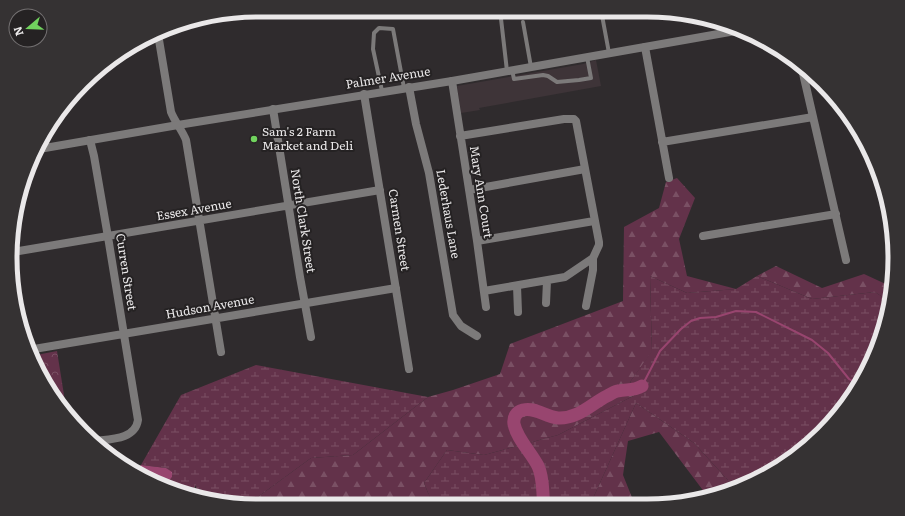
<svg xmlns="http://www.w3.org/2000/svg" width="905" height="516" font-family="Literata,serif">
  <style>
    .built { fill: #3e3438 }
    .forest { fill: url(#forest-firs) }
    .wetland { fill: url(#wetland-marsh) }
    .park { fill: url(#park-crowns) }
    .water { fill: url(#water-ripples) }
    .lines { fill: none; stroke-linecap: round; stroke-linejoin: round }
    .stream { stroke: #98456f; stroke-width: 2 }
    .river { stroke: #98456f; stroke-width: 13 }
    .service { stroke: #7c7a7a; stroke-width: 4 }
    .minor { stroke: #7c7a7a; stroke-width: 8 }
    .tertiary { stroke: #7c7a7a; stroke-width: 8 }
    .poi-dot { fill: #71d35e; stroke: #252223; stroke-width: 1.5 }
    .labels { text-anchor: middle; stroke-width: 4; stroke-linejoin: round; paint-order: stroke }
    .street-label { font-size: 12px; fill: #eae8e9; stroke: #252223 }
    .poi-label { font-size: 12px; fill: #eae8e9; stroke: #252223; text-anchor: start }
    .rim { fill: none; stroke: #eae8e9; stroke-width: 5 }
  </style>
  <defs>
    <pattern id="forest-firs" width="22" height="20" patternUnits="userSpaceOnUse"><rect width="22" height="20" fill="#63324a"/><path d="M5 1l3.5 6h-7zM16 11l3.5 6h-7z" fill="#7a5064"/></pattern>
    <pattern id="wetland-marsh" width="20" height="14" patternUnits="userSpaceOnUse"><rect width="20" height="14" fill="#63324a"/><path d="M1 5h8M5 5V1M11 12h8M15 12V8" fill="none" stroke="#7a5064"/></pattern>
    <pattern id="park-crowns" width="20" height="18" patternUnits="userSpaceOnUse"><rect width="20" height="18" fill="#63324a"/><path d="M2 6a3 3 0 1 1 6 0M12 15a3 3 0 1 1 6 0" fill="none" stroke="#7a5064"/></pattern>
    <pattern id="water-ripples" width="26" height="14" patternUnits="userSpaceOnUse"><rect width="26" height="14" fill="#98456f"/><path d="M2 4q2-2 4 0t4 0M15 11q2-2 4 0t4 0" fill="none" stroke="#a76084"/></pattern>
  </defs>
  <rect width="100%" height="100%" fill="#2f2b2d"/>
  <path class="built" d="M596 60 601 86 479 108 480 110 461 113 457 86 583 64Z"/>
  <path class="forest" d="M677 178 695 198 679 239 687 276 736 289 687 293 650 276 652 352 630 382 637 394 558 435 484 455 447 450 424 483 433 505H247L311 458 353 455 428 397 453 390 500 374 510 344 623 301 624 227 659 208 666 182Z
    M776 266 822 288 864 274 890 286V302L875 292 812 299 757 276Z
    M636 403 694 443 736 489 726 493 708 497 659 432 628 441 623 475 635 505H590Z"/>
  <path class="wetland" d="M650 276 687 293 736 289 757 276 812 299 875 292 890 302V306L853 396 822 434 771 473 736 489 694 443 636 403 590 505H433L424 483 447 450 484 455 558 435 637 394 630 382 652 351Z
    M256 365 428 397 353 455 311 458 247 505 197 497 196 485 191 495 178 493 165 486 172 477 166 468 141 465 181 395Z"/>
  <path class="park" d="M57 351 67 414 31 356Z"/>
  <path class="water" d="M141 465 166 468 172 472V477L165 486 135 472Z"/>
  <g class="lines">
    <path class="stream" d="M642 386 660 351 681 329 691 321 700 318 716 317 736 311 756 312 812 340 828 353 849 379 858 384"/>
    <path class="river" d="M544 505C542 492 544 479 538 466 531 452 517 439 514 424 513 417 516 412 523 410 536 407 545 417 558 418 578 419 591 404 607 396 611 394 615 391 618 391 627 389 634 391 642 386"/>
    <path class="service" d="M500 10 507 71
      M601 10 609 53
      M523 22 531 67
      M512 70 514 79 543 75 548 76 557 82 579 80 591 78 587 57
      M382 91 373 49 374 33 379 28 393 29 404 88"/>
    <path class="minor" d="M158 34 171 112C175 122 182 130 186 140L221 352
      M645 47 669 178
      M802 69 846 260
      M452 81 477 241 486 307
      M409 87 416 124 429 173 453 315 461 326 477 336
      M364 94 409 369
      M273 109 300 277 311 337
      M460 136 564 119H574L576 121 599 242V245L593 258V270L586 306
      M90 140 94 156 108 237 138 420C135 440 110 439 94 441
      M662 142 813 117
      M469 190 585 169
      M703 236 836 214
      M477 241 594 221
      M13 252 380 190
      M11 265 20 314
      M517 286 518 312
      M484 291 565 277 593 258
      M546 303 547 281
      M28 350 396 288"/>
    <path class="tertiary" d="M39 149 178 125 452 81 741 30"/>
  </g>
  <circle class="poi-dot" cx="254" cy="139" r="4"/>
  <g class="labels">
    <g class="street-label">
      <text transform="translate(388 78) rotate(-9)" y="4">Palmer Avenue</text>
      <text transform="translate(481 192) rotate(81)" y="4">Mary Ann Court</text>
      <text transform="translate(194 210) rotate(-10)" y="4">Essex Avenue</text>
      <text transform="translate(448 214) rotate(80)" y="4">Lederhaus Lane</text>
      <text transform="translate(303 221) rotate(81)" y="4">North Clark Street</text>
      <text transform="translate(399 230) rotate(81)" y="4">Carmen Street</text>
      <text transform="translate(126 272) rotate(81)" y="4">Curren Street</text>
      <text transform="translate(210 307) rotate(-10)" y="4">Hudson Avenue</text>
    </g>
    <g class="poi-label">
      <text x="262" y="136">Sam's 2 Farm<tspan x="262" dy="14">Market and Deli</tspan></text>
    </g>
  </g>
  <path d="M0 0H905V516H0ZM258 17H647A241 241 0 0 1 888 258V258A241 241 0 0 1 647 499H258A241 241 0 0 1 17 258V258A241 241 0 0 1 258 17Z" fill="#353233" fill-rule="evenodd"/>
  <path class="rim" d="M258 17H647A241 241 0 0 1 888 258V258A241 241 0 0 1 647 499H258A241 241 0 0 1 17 258V258A241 241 0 0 1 258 17Z"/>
  <g transform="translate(28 28) rotate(251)"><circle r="19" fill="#252223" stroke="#747172"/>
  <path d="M0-3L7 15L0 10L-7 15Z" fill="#71d35e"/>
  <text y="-6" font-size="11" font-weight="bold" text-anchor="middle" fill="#eae8e9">N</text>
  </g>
</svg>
